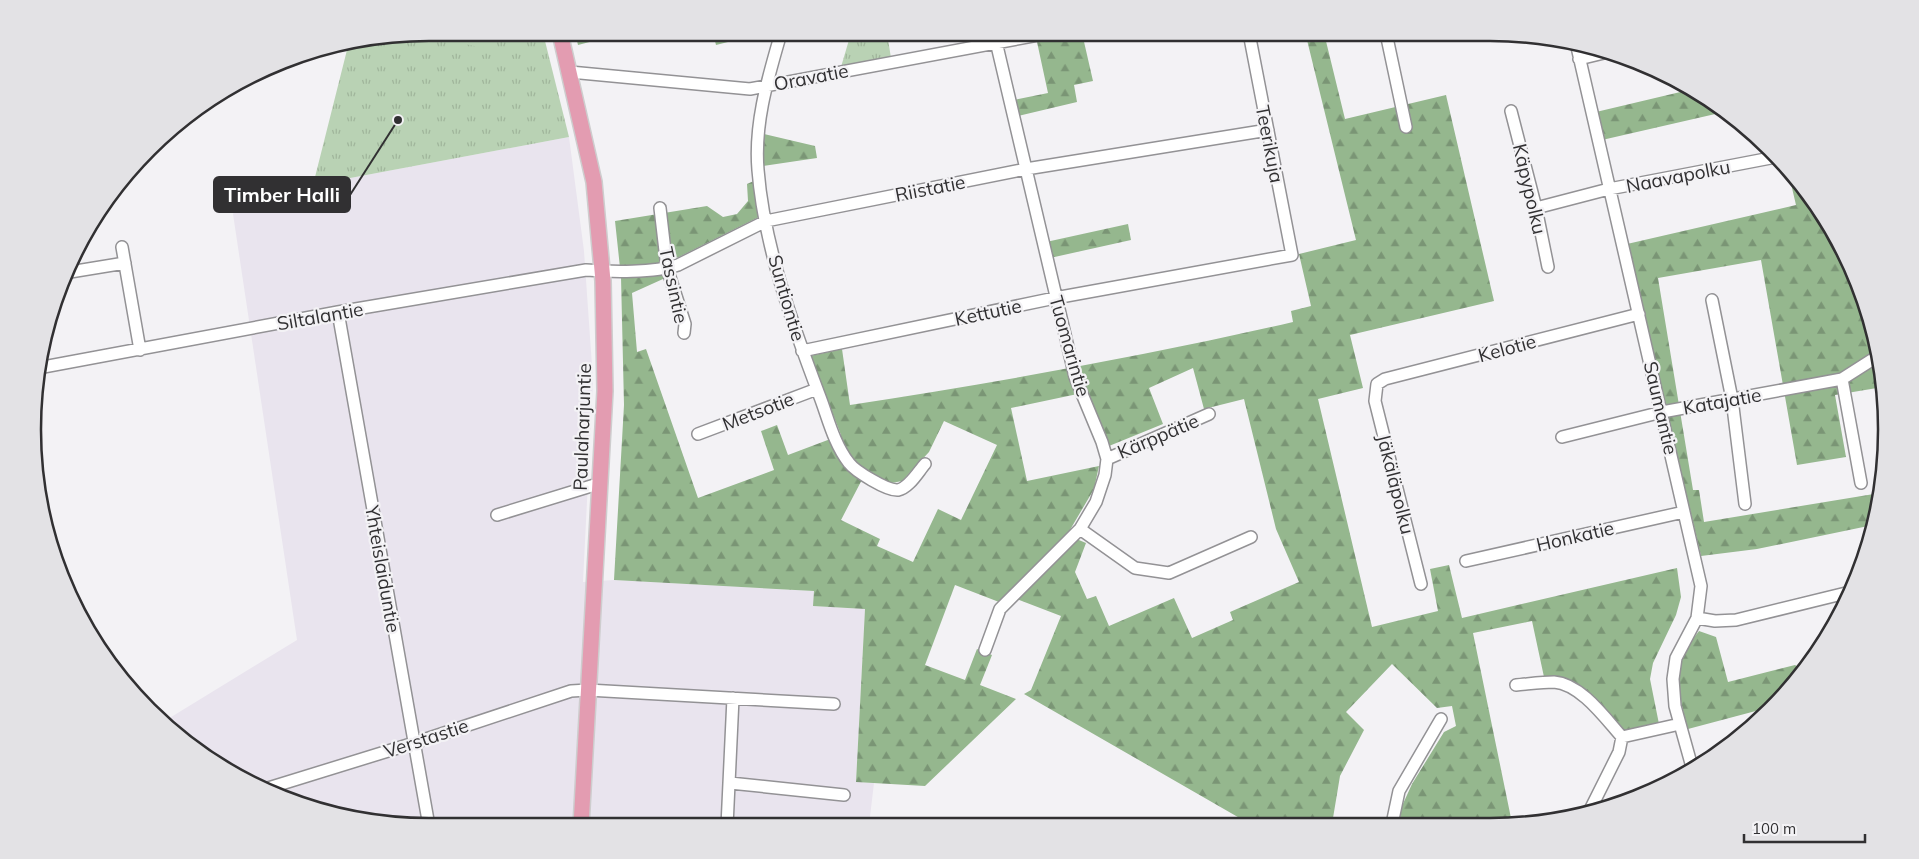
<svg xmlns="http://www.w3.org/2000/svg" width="1919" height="859" font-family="Mulish,sans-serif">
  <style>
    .built { fill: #e9e4ee }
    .grass { fill: url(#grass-tufts) }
    .forest { fill: url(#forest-firs); fill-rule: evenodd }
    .pitch { fill: #b9d2b4 }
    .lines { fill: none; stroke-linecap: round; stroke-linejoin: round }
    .minor-casing { stroke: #939295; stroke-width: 14 }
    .major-casing { stroke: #cecdce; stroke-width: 18 }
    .minor { stroke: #fff; stroke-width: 11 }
    .major { stroke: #e39cb1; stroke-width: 15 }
    .labels { text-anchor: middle; stroke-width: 4.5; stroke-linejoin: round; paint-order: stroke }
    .street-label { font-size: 19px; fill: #313032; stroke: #f3f2f5 }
    .rim { fill: none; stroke: #313032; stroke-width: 2.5 }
    .leader { fill: none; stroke: #313032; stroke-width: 2 }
    .callout-dot { fill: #313032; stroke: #f3f2f5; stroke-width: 2 }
    .callout { fill: #313032; stroke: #313032; stroke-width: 2 }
    .callout-label { font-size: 20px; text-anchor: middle; font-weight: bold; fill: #fff }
  </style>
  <defs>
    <pattern id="grass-tufts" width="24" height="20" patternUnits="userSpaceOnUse" patternTransform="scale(1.25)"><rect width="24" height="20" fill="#b9d2b4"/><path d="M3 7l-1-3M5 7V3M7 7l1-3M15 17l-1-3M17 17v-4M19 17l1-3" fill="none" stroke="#a0b59b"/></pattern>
    <pattern id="forest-firs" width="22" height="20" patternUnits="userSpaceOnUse" patternTransform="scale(1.25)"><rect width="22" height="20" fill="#95b78e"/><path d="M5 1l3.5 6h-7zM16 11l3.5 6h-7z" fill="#7a9575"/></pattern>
  </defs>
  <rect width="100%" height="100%" fill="#f3f2f5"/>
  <path class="built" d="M569 137 584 251 593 380 583 582 614 580 814 591V606L865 609 856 782 874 783 869 825 430 826 302 805 231 773 168 728 163 722 297 640 233 214 241 201 313 185Z"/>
  <path class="grass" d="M430 33H543L569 137 313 185 348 46Z
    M851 33H887L891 58 841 67Z"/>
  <path class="forest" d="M575 33H624L578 45Z
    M713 33H745L748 37 716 45Z
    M1082 33 1093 81 1074 85 1077 102 1018 116 1014 100 1048 93 1037 42Z
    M1295 33H1324L1345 119 1446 95 1494 301 1350 335 1363 388 1318 399 1372 627 1438 611 1430 569 1449 565 1462 618 1677 568 1681 597 1676 615 1653 663 1650 679 1659 724 1623 732C1601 706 1583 674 1544 677L1532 621 1473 633 1512 823 1399 824 1402 806 1412 784 1444 732 1456 726 1452 706 1437 708 1392 664 1346 712 1364 730 1340 776 1332 824 1309 817 1303 824H1250L1024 694 1031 690 1061 616 1006 595 999 602 955 585 925 665 965 680 977 649 992 655 980 685 1016 699 925 786 856 782 865 609 813 606 814 591 614 580 624 405 621 277 615 221 707 206 723 217 737 214 748 201 747 184 756 180 761 216 679 257 663 261V279L632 293 637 352 646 349 698 498 774 470 761 431 777 425 788 455 841 435 810 356 842 349 850 405C999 382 1146 356 1293 322L1291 311 1311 306 1299 254 1356 240 1307 40 1298 42ZM1193 368 1204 409 1244 399 1276 529 1299 582 1230 612 1233 620 1192 638 1174 598 1109 626 1096 596 1087 599 1075 572 1086 543 1067 535 1094 489 1099 466 1027 481 1011 408 1087 392 1109 446 1163 424 1149 388ZM944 421 997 445 961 520 938 509 913 562 877 546 880 539 841 520 867 470 883 480 892 483 902 481 929 452Z
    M1693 89 1724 112 1602 140 1596 112Z
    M764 134 815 146 817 158 763 166 761 152Z
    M1788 171 1805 188 1846 254 1873 327 1883 387 1835 395 1846 457 1797 465 1761 260 1658 278 1693 490H1699L1704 522 1880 493 1873 525 1757 549 1701 556 1627 244 1796 205Z
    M1128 224 1131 240 1050 258 1046 242Z
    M1699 631 1716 637 1728 682 1795 665 1805 671 1767 708 1688 729C1681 703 1673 678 1685 651 1688 644 1694 638 1699 631Z"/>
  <path class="pitch" d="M430 33H487L483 48 420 34Z"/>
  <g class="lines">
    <defs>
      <path id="minor" d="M781 33C768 78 754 123 758 170 764 246 793 326 820 397 828 418 834 444 849 463 855 471 887 491 898 490 909 488 918 472 925 464
        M1386 33 1406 127
        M1577 47 1701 586 1697 618 1676 658 1673 679 1675 706 1692 767
        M1579 59 1608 52
        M570 72 750 89 1049 33
        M1511 111 1536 208 1548 267
        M660 208 667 268 685 324 684 333
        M1536 208 1609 189 1776 157
        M122 247 140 350
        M70 272 125 263
        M1712 300 1732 399 1745 504
        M338 312 429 826
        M802 351 1055 298 1292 255 1249 33
        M38 368 338 312 586 270C611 272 654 273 678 265L766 221 1026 169 1268 130
        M1842 379 1861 483
        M698 434 817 389
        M1562 437 1662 412 1842 379 1878 356
        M1107 459 1209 414
        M497 515 601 483
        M1080 529 1135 568 1169 573 1251 537
        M1466 561 1684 512
        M1421 584 1375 401 1377 384 1385 379 1639 314
        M1697 618 1715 621 1736 620 1846 593
        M985 650 1000 609 1080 529 1096 502 1105 475 1107 459 1102 442 1075 377 994 33
        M1516 685C1528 684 1542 682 1554 682 1581 684 1605 718 1622 737
        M730 783 844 795
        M265 789 414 743 571 691 588 690 834 704
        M1590 810 1619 752 1622 737 1680 724
        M1392 824 1399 791 1441 719
        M727 826 733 698"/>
      <path id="major" d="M560 33 594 182 603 281 605 391 581 826"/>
    </defs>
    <use href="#minor" class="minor-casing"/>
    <use href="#major" class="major-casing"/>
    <use href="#minor" class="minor"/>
    <use href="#major" class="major"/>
  </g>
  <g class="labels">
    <g class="street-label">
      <text transform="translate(811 77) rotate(-11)" y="7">Oravatie</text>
      <text transform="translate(1270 144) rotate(79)" y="7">Teerikuja</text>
      <text transform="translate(1678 176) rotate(-11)" y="7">Naavapolku</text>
      <text transform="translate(930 188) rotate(-11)" y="7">Riistatie</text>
      <text transform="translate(1530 189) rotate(77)" y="7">Käpypolku</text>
      <text transform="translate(674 285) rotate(78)" y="7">Tassintie</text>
      <text transform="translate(787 298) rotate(74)" y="7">Suntiontie</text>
      <text transform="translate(988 312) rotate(-12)" y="7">Kettutie</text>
      <text transform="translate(320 316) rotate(-10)" y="7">Siltalantie</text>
      <text transform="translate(1070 346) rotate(74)" y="7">Tuomarintie</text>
      <text transform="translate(1507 348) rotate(-15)" y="7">Kelotie</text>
      <text transform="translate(1722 401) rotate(-10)" y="7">Katajatie</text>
      <text transform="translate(1661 408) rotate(77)" y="7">Saumantie</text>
      <text transform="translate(758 411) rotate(-21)" y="7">Metsotie</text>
      <text transform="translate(582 427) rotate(-88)" y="7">Paulaharjuntie</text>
      <text transform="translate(1158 436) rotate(-23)" y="7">Kärppätie</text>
      <text transform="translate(1396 484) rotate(76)" y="7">Jäkäläpolku</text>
      <text transform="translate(1575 536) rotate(-13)" y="7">Honkatie</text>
      <text transform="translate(383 569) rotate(80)" y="7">Yhteislaiduntie</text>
      <text transform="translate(426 738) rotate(-18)" y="7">Verstastie</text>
    </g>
  </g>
  <path d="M0 0H1919V859H0ZM429 41H1490A388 388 0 0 1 1878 429V430A388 388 0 0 1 1490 818H429A388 388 0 0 1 41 430V429A388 388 0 0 1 429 41Z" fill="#e3e2e5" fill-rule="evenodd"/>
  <path class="rim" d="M429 41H1490A388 388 0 0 1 1878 429V430A388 388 0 0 1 1490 818H429A388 388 0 0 1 41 430V429A388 388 0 0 1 429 41Z"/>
  <path class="leader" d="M398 120L350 195"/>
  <circle class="callout-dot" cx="398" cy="120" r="5"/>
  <rect class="callout" x="214" y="177" width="136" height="35" rx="5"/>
  <g class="callout-label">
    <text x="282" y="202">Timber Halli</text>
  </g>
  <path d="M1744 834v8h121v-8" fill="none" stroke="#313032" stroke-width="2.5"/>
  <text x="1752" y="834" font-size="15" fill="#313032" stroke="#f3f2f5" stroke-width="4" paint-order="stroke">100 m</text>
</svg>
